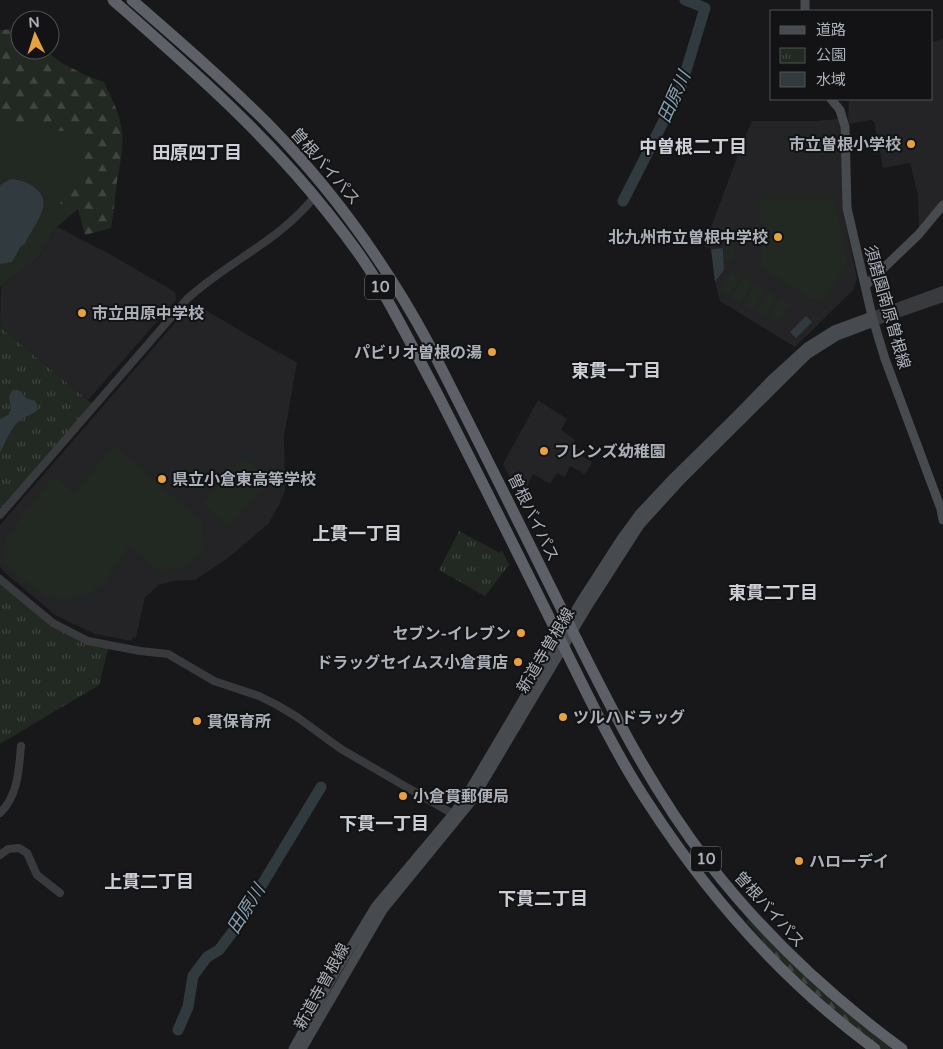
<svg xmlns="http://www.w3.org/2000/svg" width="943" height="1049" font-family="'Varela Round','Noto Sans JP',sans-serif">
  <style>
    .built { fill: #242427 }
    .grass { fill: #222922 }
    .forest { fill: url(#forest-firs) }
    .park { fill: url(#park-tufts) }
    .water { fill: #313a3f }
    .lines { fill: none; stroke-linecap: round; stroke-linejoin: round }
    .river { stroke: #313a3f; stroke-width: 11 }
    .tertiary { stroke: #393a3e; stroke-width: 8 }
    .secondary { stroke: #474a4e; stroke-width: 9 }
    .trunk { stroke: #5d6066; stroke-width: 11 }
    .poi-dot { fill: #e6a143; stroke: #131315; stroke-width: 2 }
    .labels { text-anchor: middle; stroke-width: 4; stroke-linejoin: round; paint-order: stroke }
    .shield { fill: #131315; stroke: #7d8188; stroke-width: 1 }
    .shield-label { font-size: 15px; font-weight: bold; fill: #abb0b9 }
    .poi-label { font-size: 16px; font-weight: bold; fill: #abb0b9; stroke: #131315; text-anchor: start }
    .street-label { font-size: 16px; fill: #abb0b9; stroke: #131315 }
    .water-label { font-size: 18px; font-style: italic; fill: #85a0b1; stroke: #131315 }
    .neighbourhood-label { font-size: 18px; font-weight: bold; fill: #cccfd5; stroke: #131315 }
  </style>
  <defs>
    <pattern id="forest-firs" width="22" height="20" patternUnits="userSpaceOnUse" patternTransform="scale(1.25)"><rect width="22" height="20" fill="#222922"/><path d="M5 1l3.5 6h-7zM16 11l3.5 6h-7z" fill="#3f4640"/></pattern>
    <pattern id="park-tufts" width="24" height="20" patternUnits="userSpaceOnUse" patternTransform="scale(1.25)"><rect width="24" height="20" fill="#222922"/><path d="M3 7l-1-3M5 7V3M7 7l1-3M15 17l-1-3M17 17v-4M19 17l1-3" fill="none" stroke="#3f4640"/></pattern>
  </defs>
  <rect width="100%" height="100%" fill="#18181a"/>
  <path class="built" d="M943 39V203L919 228 918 195 910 163 883 168 874 122 871 120 849 124 848 118 849 99H932V42Z
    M838 119 840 128 842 148V202L857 279 853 290 795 347 720 301 715 282 724 270 723 248 711 249 704 246 742 144 752 121H817Z
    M57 227 108 253 175 292 176 300 88 400 0 327 1 286 39 257Z
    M200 307 272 349 297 362 284 436 285 491 279 505 269 523 227 559 195 580 172 581 159 585 145 597 136 637 132 638V641L95 634 55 615 2 570 0 566V525L188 308Z
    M538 400 567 419 561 430 575 440 572 445 579 449 577 453 592 462 585 474 570 466 565 477 557 473 550 484 533 474 521 499 503 464Z"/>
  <path class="grass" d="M0 106 81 128 100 190 57 227 39 257 0 287Z
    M760 199H834L847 263 826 299 817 300 808 297 761 267Z
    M724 240H733V259H724Z
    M732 271 741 276 729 296 720 291Z
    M744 277 753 283 740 303 731 297Z
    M756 284 765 290 753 310 744 304Z
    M768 292 777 297 765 317 756 312Z
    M780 299 790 304 777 324 768 319Z
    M114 445 202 522 203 546 196 558 182 568 157 570 130 545 102 585 85 596 64 600 45 596 8 567 1 553 7 536 54 476 75 494Z
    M243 457 270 480 229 527 203 503Z"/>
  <path class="forest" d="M20 29V50H45L60 62 87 76 104 82C110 96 119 111 121 126 125 144 120 163 117 181 115 197 114 212 111 228L85 235 78 209 59 203 58 196 65 186 86 188 78 131H56L0 120V30Z
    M750 918 895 1049H882L861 1033 831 1008 768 949 762 939 746 921Z"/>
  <path class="park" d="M0 327 95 406 0 515Z
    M459 531 500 553 502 550 509 565 485 596 439 570Z
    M0 579 53 623 109 646 99 685 0 744Z"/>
  <path class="water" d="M11 179C25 180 48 190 43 208 40 220 30 232 25 244L21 246 12 262 0 264V185Z
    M723 248 724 270 715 282 711 249Z
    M806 316 812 322 796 338 790 332Z
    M13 390H18L26 398 35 401 38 409C33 415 26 416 20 420 10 429 6 441 0 453V419L8 415 11 409 9 396Z"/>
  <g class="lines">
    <path class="river" d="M623 201 681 87 705 8 685 0
      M178 1030 188 1007 193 976 207 957 219 950 237 926 321 787"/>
    <path class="tertiary" d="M872 316 943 290
      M874 322 943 298
      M0 515 187 299C227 262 281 240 315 196
      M0 579 53 623 88 641 140 651 168 654 214 681 259 696 277 705 297 717 341 749 453 814
      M0 813C18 796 19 769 21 746
      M0 855 8 849 19 848 27 853 37 875 60 893"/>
    <path class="secondary" d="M805 11V0
      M831 99 840 110 845 127 847 208 872 316 885 359 941 509 943 520
      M865 286 919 234 943 205
      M293 1049 331 980 375 907 453 814 470 789 581 601 621 539 640 513 670 481 738 414 773 378 807 347 834 330 872 316
      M302 1049 383 910 472 801 588 606 640 525 682 479 807 355 837 336 874 322"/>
    <path class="trunk" d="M113 0C189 67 265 133 328 213 343 232 358 251 371 272 395 311 415 352 437 393 478 473 518 554 558 635 586 691 613 750 648 803 709 897 785 983 875 1049
      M132 0C178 40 224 80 267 123 332 189 386 264 430 346 475 434 519 523 563 612 606 698 648 785 707 861 764 935 827 994 902 1049"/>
  </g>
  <g class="poi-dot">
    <circle cx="911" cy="144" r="5"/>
    <circle cx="778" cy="237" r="5"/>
    <circle cx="82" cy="313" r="5"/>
    <circle cx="492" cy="352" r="5"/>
    <circle cx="544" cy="451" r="5"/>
    <circle cx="162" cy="479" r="5"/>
    <circle cx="521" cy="633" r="5"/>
    <circle cx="518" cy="662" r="5"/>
    <circle cx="563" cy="717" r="5"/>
    <circle cx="197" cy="721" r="5"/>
    <circle cx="403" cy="796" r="5"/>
    <circle cx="799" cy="861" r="5"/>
  </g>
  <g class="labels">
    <g class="shield">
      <rect x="365" y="274.5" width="30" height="25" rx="4"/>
      <rect x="691" y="846.5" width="30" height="25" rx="4"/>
    </g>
    <g class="shield-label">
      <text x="380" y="292">10</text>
      <text x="706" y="864">10</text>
    </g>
    <g class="poi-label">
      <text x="901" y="150" text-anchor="end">市立曽根小学校</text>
      <text x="768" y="243" text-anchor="end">北九州市立曽根中学校</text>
      <text x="92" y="319">市立田原中学校</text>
      <text x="482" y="358" text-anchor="end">パビリオ曽根の湯</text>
      <text x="554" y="457">フレンズ幼稚園</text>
      <text x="172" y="485">県立小倉東高等学校</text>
      <text x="511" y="639" text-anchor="end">セブン-イレブン</text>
      <text x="508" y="668" text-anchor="end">ドラッグセイムス小倉貫店</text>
      <text x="573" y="723">ツルハドラッグ</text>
      <text x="207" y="727">貫保育所</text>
      <text x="413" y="802">小倉貫郵便局</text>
      <text x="809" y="867">ハローデイ</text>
    </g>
    <g class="street-label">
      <text transform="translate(326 166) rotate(49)" y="6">曽根バイパス</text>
      <text transform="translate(888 307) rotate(74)" y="6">須磨園南原曽根線</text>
      <text transform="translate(534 517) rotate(64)" y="6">曽根バイパス</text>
      <text transform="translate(545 650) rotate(-59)" y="6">新道寺曽根線</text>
      <text transform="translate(770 909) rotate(48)" y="6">曽根バイパス</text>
      <text transform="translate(321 986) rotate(-61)" y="6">新道寺曽根線</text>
    </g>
    <g class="water-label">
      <text transform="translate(674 97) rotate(-66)" y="6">田原川</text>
      <text transform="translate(246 909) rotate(-58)" y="6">田原川</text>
    </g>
    <g class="neighbourhood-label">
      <text x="693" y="153">中曽根二丁目</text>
      <text x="197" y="159">田原四丁目</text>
      <text x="616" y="377">東貫一丁目</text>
      <text x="357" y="540">上貫一丁目</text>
      <text x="773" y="599">東貫二丁目</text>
      <text x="384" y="830">下貫一丁目</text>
      <text x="149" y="888">上貫二丁目</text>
      <text x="543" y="905">下貫二丁目</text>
    </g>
  </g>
  <rect x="770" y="10" width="162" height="90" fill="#131315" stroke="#505257"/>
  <rect x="780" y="26" width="25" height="8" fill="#474a4e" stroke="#505257"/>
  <text x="816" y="35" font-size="15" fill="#abb0b9">道路</text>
  <rect x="780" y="48" width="25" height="15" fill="url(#park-tufts)" stroke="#505257"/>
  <text x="816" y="60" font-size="15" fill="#abb0b9">公園</text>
  <rect x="780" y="72" width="25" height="15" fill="#313a3f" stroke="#505257"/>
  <text x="816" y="85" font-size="15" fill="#abb0b9">水域</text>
  <g transform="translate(35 35) rotate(356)"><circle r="24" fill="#131315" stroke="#505257"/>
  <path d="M0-4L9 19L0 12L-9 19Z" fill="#e6a143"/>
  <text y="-8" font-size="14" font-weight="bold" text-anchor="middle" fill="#abb0b9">N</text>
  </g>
</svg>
